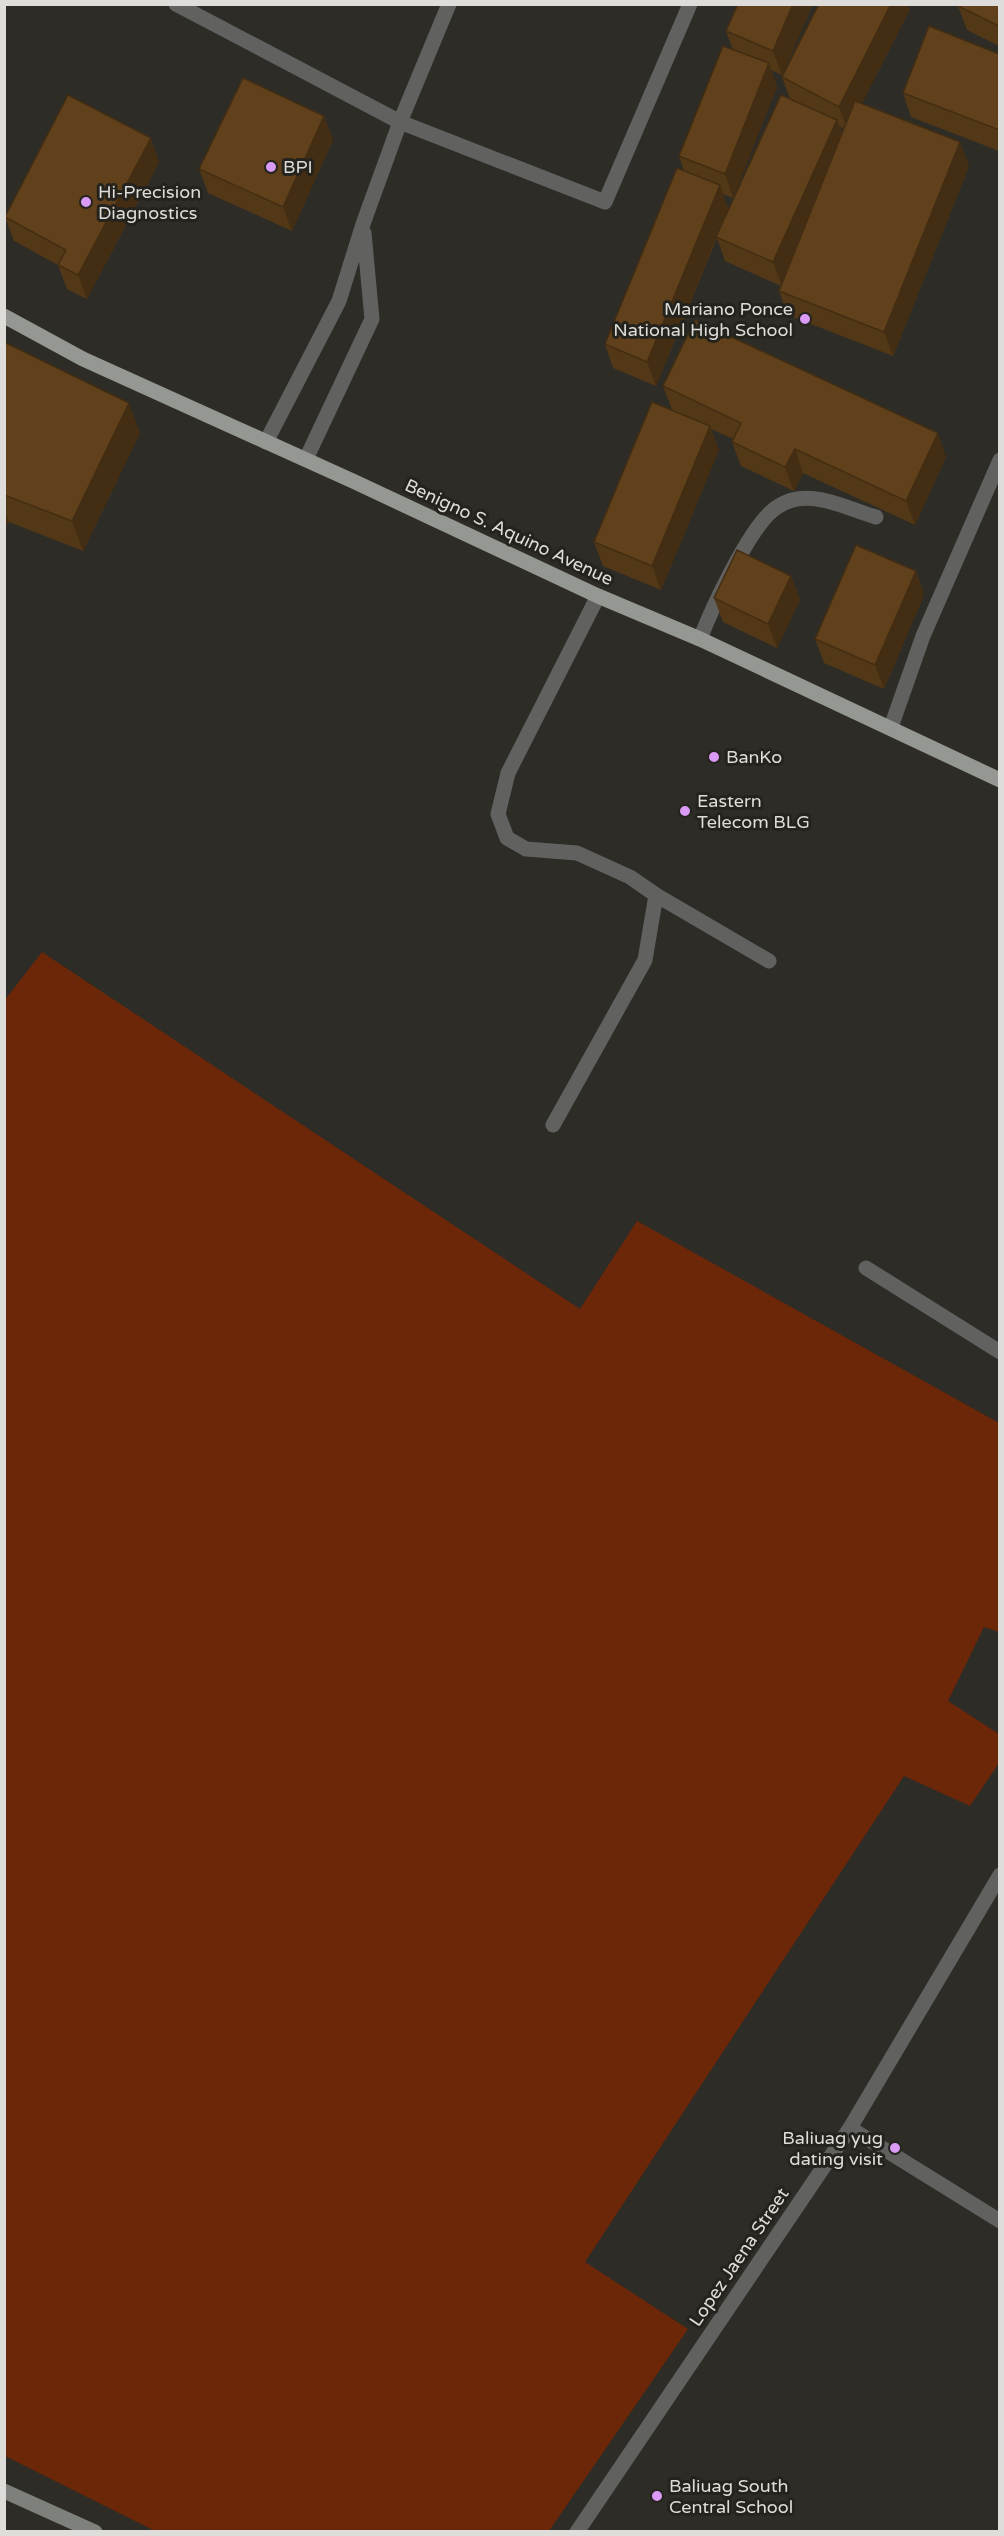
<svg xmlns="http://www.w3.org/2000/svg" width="1004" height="2536" font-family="'Varela Round',sans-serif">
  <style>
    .green { fill: #6c2608 }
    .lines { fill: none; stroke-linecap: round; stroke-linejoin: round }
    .lane { stroke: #616260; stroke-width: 15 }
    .street { stroke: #616260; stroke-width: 15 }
    .secondary { stroke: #7e807c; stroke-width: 15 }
    .primary { stroke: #959792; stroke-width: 15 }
    .wall { fill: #533817; fill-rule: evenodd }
    .shaded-wall { fill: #432e13 }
    .building { fill: #60411b; stroke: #432e13; stroke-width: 1.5 }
    .poi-dot { fill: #da9af6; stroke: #24231d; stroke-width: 2 }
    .labels { text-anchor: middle; stroke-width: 6; stroke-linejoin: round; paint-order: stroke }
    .poi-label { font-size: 18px; fill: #deddd9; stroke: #24231d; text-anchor: start }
    .street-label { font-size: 18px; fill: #deddd9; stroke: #24231d }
  </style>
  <rect width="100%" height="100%" fill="#2e2c27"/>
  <path class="green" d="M42 952 580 1309 637 1221 999 1423V1632L984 1627 948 1701 999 1734V1763L970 1806 904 1776 585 2262 688 2329 549 2531H155L5 2456 4 1001Z"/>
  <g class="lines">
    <path class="lane" d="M700 639C712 608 748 531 772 511 777 506 789 500 797 499 823 495 852 510 876 517
      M891 727 923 636 1000 460
      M553 1125 645 960 656 895
      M866 1268 1000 1352"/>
    <path class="street" d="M176 4 400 122 605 202 690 4
      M266 442 339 301 363 224 400 122 449 4
      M306 459 372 319 364 233
      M598 596 508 773 498 814 507 838 526 849 577 853 630 877 656 895 769 961
      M850 2128 1000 2221
      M577 2532 850 2128 1000 1875"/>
    <path class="secondary" d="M4 2491 95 2532"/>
    <path class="primary" d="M4 316 83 359 355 482 598 596 700 639 1000 780"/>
  </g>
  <path class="wall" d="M813 4 782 75 771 70 777 87 733 198 723 194 728 209 723 222 790 99 782 77 819 4H908L910 9 862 103 969 166 893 356 788 315 779 291 781 286 725 261 717 238 656 386 613 368 605 344 684 171 679 156 733 50 726 31ZM840 126 844 129 842 134Z
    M999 4V46L967 30 958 6Z
    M999 54V151L911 117 903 93Z
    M324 116 333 140 292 231 208 193 199 169Z
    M159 162 87 299 67 289 58 265 14 241 5 217Z
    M4 342 140 433 83 551 9 522 4 530Z
    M663 386 946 457 915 525 803 473 794 491 741 466 732 442 733 439 711 429 719 450 661 590 603 566 594 542 672 410Z
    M916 571 924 595 884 689 824 663 815 639Z
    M791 576 800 600 777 648 723 622 714 598Z"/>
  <path class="shaded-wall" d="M793 4H813L782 75 773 51Z
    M891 4H908L910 9 848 131 839 107Z
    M769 63 777 87 733 198 725 174Z
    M324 116 333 140 292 231 283 207Z
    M837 120 846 144 782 286 773 262Z
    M151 138 159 162 87 299 78 275Z
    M960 142 969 166 893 356 884 332Z
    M720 185 728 209 656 386 647 362Z
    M129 403 140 433 83 551 72 521Z
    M710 426 719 450 661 590 652 566Z
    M938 433 946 457 915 525 906 501Z
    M795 449 803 473 794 491 785 467Z
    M4 510 9 522 4 530Z
    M916 571 924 595 884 689 875 665Z
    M791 576 800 600 777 648 768 624Z"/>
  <path class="building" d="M738 4H793L773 51 726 31Z
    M819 4H891L839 107 782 77Z
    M959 4H999V26L958 6Z
    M929 26 999 54V130L903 93Z
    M723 46 769 63 725 174 679 156Z
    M243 78 324 116 283 207 199 169Z
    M68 95 151 138 78 275 58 265 66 250 5 217Z
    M781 95 837 120 773 262 716 237Z
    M855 101 960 142 884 332 779 291Z
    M677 168 720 185 647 362 605 344Z
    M695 320 938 433 906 501 795 449 785 467 732 442 741 423 663 386Z
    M4 342 129 403 72 521 4 495Z
    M652 402 710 426 652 566 594 542Z
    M856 545 916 571 875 665 815 639Z
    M737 550 791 576 768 624 714 598Z"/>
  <g class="poi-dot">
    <circle cx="271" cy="167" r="6"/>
    <circle cx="86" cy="202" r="6"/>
    <circle cx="805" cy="319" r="6"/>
    <circle cx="714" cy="757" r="6"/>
    <circle cx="685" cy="811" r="6"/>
    <circle cx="895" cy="2148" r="6"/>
    <circle cx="657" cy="2496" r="6"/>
  </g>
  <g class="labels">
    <g class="poi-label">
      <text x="283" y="173">BPI</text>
      <text x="98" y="198">Hi-Precision<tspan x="98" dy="21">Diagnostics</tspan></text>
      <text x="793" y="315" text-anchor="end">Mariano Ponce<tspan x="793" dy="21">National High School</tspan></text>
      <text x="726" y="763">BanKo</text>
      <text x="697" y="807">Eastern<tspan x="697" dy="21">Telecom BLG</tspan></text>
      <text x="883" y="2144" text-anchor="end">Baliuag yug<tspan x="883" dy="21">dating visit</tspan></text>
      <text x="669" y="2492">Baliuag South<tspan x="669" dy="21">Central School</tspan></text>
    </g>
    <g class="street-label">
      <text transform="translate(509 532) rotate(25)" y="6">Benigno S. Aquino Avenue</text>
      <text transform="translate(739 2257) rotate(-56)" y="6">Lopez Jaena Street</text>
    </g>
  </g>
  <rect width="1004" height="2536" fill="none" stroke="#deddd9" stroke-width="12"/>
</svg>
